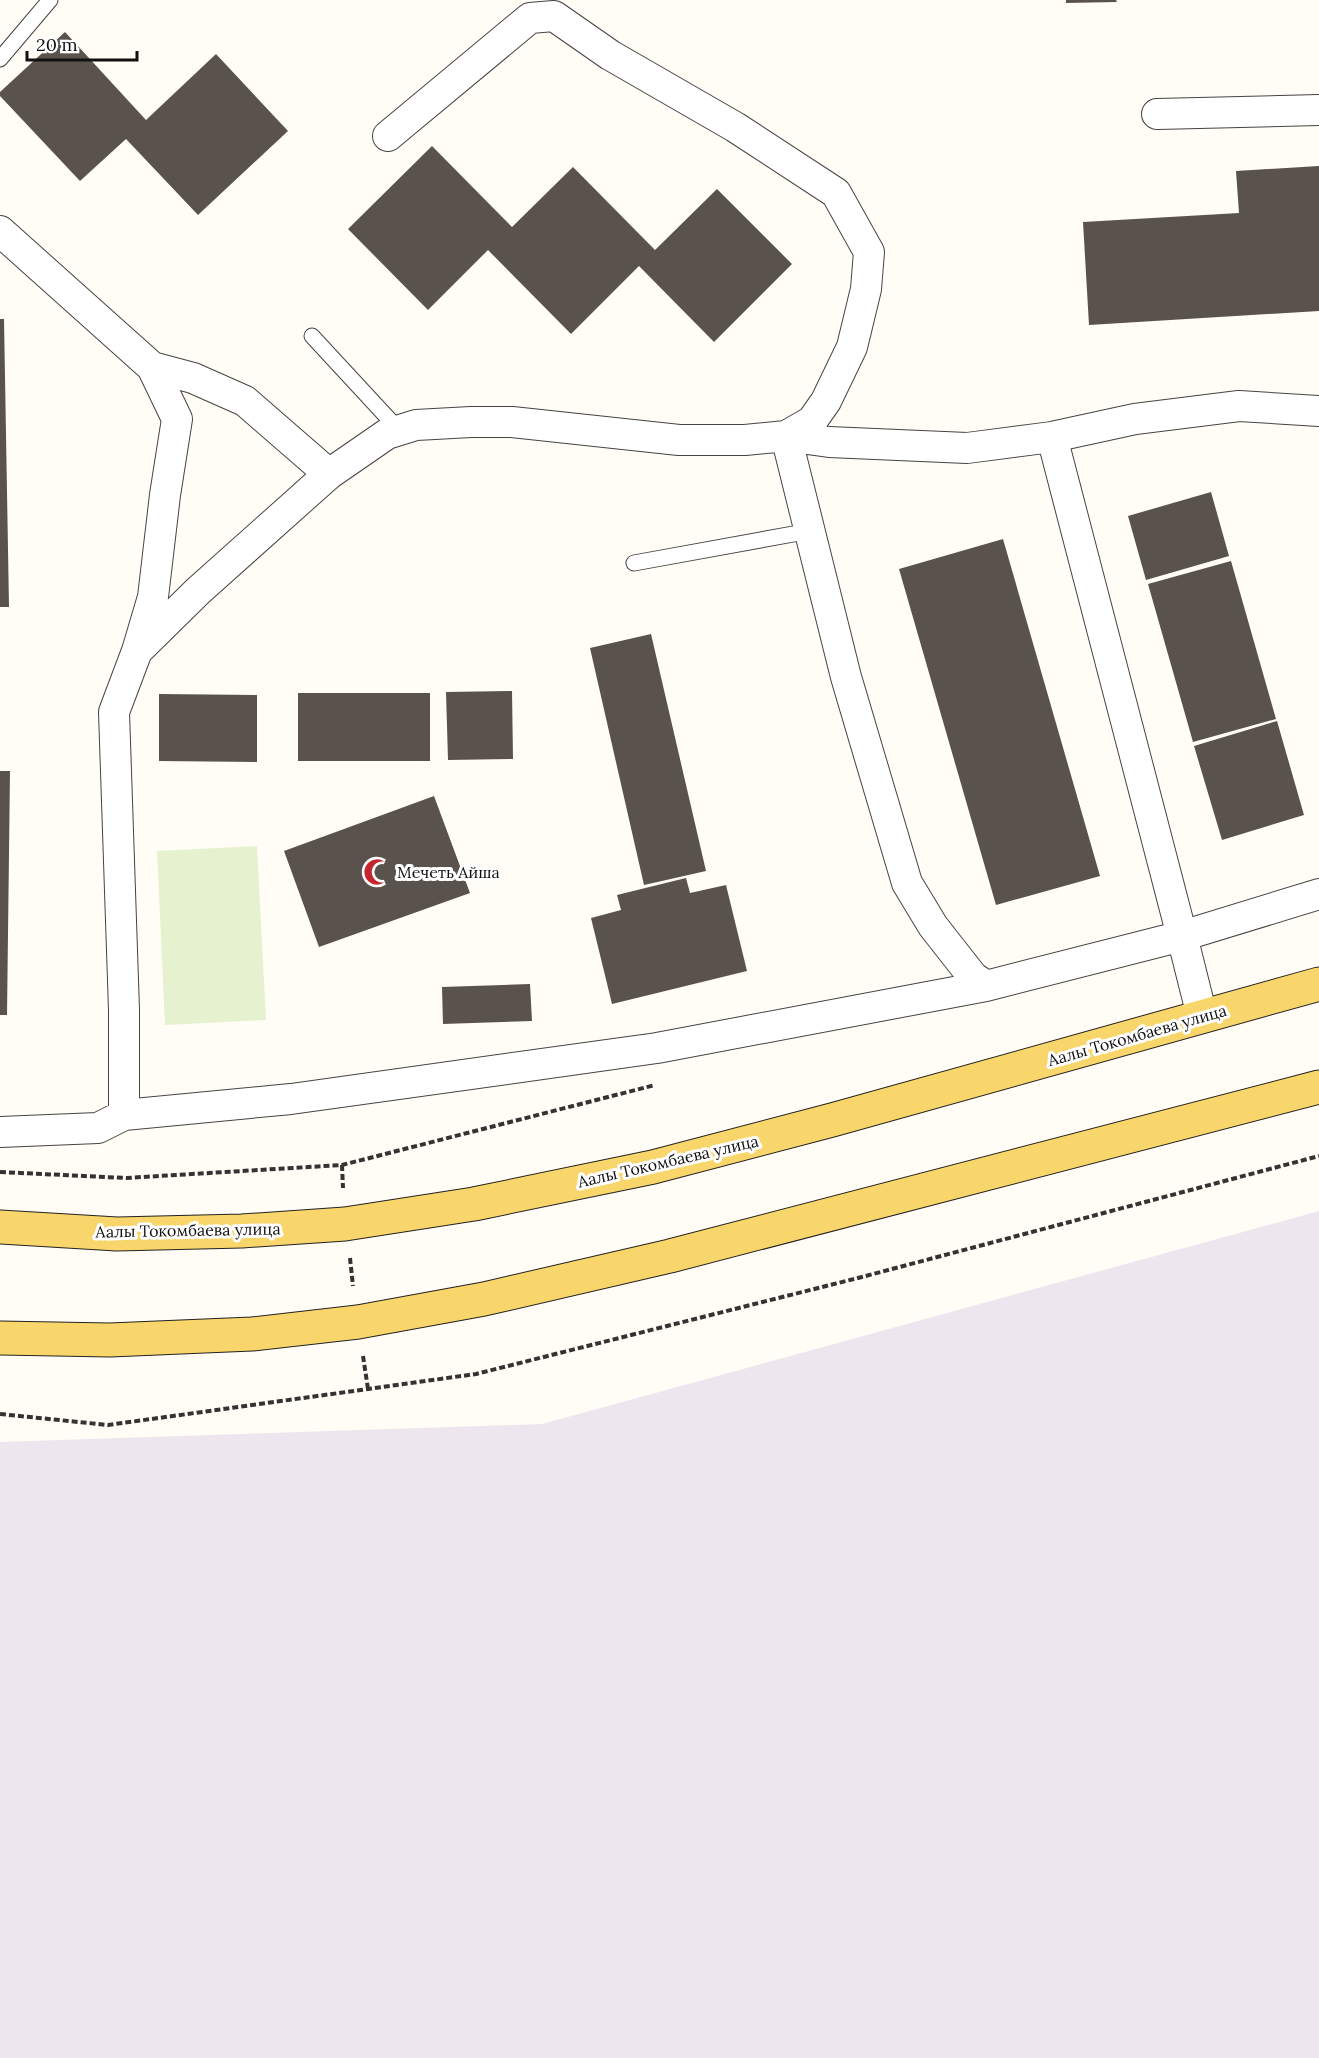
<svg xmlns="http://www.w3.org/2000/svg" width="1319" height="2058" font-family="Lora,serif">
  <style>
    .industrial { fill: #eee6ef }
    .pitch { fill: #e6f2cf }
    .building { fill: #5a524d }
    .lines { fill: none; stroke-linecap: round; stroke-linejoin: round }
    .service-casing { stroke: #444; stroke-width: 17 }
    .minor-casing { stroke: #444; stroke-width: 32 }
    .primary-casing { stroke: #222; stroke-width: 35 }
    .path { stroke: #333; stroke-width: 4; stroke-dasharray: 6 3; stroke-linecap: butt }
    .service { stroke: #fff; stroke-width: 15 }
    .minor { stroke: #fff; stroke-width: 30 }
    .primary { stroke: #f9d66b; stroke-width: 33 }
    .labels { text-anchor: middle; stroke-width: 6; stroke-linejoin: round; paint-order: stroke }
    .poi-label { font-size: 16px; fill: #111; stroke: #fff; text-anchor: start }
    .street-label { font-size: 16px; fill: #111; stroke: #fff }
  </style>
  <rect width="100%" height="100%" fill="#fffdf5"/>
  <path class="industrial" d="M1319 1211V2058H0V1442L542 1424Z"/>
  <path class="pitch" d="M257 846 266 1020 165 1025 157 851Z"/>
  <path class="building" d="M1066 0H1116L1117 2 1066 3Z
    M65 32 146 120 216 54 288 131 198 215 126 139 80 181 0 96V92Z
    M432 146 512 227 573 167 655 250 717 189 792 264 714 342 639 266 571 334 488 250 428 310 348 229Z
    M1319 166V311L1089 325 1083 222 1239 213 1236 171Z
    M0 319H4L9 607H0Z
    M1211 492 1229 556 1146 580 1128 516Z
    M1003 539 1100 876 996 905 899 569Z
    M1231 561 1276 719 1193 742 1148 584Z
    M651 634 706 871 644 885 590 648Z
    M512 691 513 759 448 760 446 692Z
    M298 693H430V761H298Z
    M159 694 257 695V762L159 761Z
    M1277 721 1304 815 1222 840 1194 746Z
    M0 771H10L7 1015H0Z
    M434 796 470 893 319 947 284 851Z
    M686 878 690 893 726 885 747 971 612 1004 591 918 621 910 617 895Z
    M530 984 532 1021 443 1024 442 987Z"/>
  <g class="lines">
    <defs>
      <path id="service" d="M0 59 50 0
        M312 336 399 430
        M634 563 810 531"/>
      <path id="minor" d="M1157 114 1319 110
        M0 231 152 367 177 419 165 495 153 597 137 651 114 712 124 1010V1115L98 1128 0 1132
        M152 367 193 378 245 401 329 474
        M1052 437 1182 936 986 986 973 977 933 926 907 883 846 677 786 436 829 442 967 448 1052 437 1135 419 1239 406 1319 411
        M137 651 198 591 329 474 387 434 416 425 471 422H512L679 440H745L786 436 812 421 826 401 852 347 866 289 869 252 836 193 735 127 610 55 554 16 530 18 388 136
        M1202 1016 1182 936 1319 894
        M124 1115 291 1099 657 1048 986 986"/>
      <path id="primary" d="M0 1227 117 1234 242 1231 345 1224 474 1204 653 1167 832 1120 1319 984
        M0 1338 110 1340 252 1334 358 1322 484 1299 670 1256 1319 1087"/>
    </defs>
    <use href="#service" class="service-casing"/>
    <use href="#minor" class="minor-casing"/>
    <use href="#primary" class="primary-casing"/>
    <path class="path" d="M342 1165 343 1188
      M0 1172 126 1178 342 1165 655 1085
      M350 1258 353 1286
      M363 1356 368 1389
      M0 1414 108 1425 476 1374 858 1278 1319 1156"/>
    <use href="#service" class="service"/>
    <use href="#minor" class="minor"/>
    <use href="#primary" class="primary"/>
  </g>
  <defs>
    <symbol id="mosque-bare" viewBox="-9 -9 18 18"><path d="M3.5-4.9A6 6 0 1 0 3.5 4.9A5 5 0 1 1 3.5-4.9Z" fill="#c4262e" stroke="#fff" stroke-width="2.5" paint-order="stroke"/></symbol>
  </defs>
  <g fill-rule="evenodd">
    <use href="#mosque-bare" x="358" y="853" width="38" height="38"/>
  </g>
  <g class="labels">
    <g class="poi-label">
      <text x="397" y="878">Мечеть Айша</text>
    </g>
    <g class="street-label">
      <text transform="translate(1137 1035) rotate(-16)" y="6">Аалы Токомбаева улица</text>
      <text transform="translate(668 1161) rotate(-13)" y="6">Аалы Токомбаева улица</text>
      <text transform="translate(188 1230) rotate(-1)" y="6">Аалы Токомбаева улица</text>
    </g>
  </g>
  <path d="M27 51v9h110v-9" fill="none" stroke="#111111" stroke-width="3"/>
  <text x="36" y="51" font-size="18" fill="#111111" stroke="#ffffff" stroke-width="4.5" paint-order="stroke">20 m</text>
</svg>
